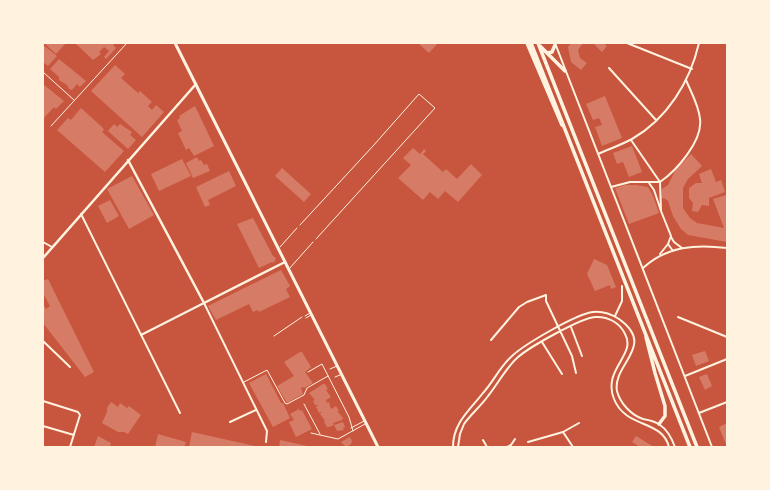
<svg xmlns="http://www.w3.org/2000/svg" width="770" height="490" font-family="Roboto,sans-serif">
  <style>
    .building { fill: #d67c66 }
    .lines { fill: none; stroke-linecap: round; stroke-linejoin: round }
    .service { stroke: #fff3e0; stroke-width: 1 }
    .minor { stroke: #fff3e0; stroke-width: 2 }
    .tertiary { stroke: #fff3e0; stroke-width: 2.5 }
    .secondary { stroke: #fff3e0; stroke-width: 3 }
    .trunk { stroke: #fff3e0; stroke-width: 3.5 }
  </style>
  <rect width="100%" height="100%" fill="#c8553d"/>
  <path class="building" d="M44 43H66L56 54Z
    M75 43H116L113 45 116 48 106 59 104 57 109 51 104 47 99 52 101 54 93 60Z
    M418 43H438L429 53Z
    M571 43H583L578 50 580 58 587 63 581 70 571 62 568 47Z
    M593 43H603L607 46 602 52Z
    M43 45 57 56 48 66 43 62Z
    M59 59 86 81 80 87 77 84 72 90 69 89 67 85 59 80V77L50 69Z
    M115 65 125 74 121 78 138 93 140 91 152 102 148 106 152 110 156 105 164 112 142 137 91 91Z
    M43 84 64 101 56 109 54 107 43 119Z
    M605 96 622 138 602 146 595 127 602 125 599 118 593 120 586 104Z
    M195 106 214 146 194 156 189 148 186 150 178 133 182 131 177 120 180 118 179 116Z
    M81 108 102 127 104 130 102 132 124 151 105 172 57 130 68 118 71 120Z
    M114 124 117 127 120 124 132 132 130 135 136 140 128 149 108 131Z
    M632 146 642 172 629 177 623 162 617 164 613 153Z
    M413 148 420 154 424 149 426 151 423 154 443 172 446 169 457 179 471 164 482 175 458 202 445 191 438 199 430 192 423 200 398 178 411 165 403 158Z
    M691 154 702 166 688 179 683 188V208L690 218 697 223 724 228 713 199 726 195 727 242 688 235 681 229 673 216 668 201 664 198 661 199 662 189 668 185 676 169Z
    M197 157 199 161 201 160 204 165 207 164 210 171 193 178 186 163Z
    M182 159 191 176 159 191 151 174Z
    M282 168 311 194 304 202 275 176Z
    M711 169 716 182 721 180 725 192 709 198V206L702 205 698 212 692 211 693 203 689 198V188L696 183H702L699 174Z
    M229 171 236 186 208 200 210 205 205 207 196 187Z
    M132 176 154 215 129 229 107 189Z
    M625 185H636L648 187 653 196 659 213 629 224 615 188Z
    M110 200 119 216 107 223 98 206Z
    M253 218 273 256 276 258 274 263 272 262 259 268 237 224Z
    M594 259 607 265 616 287 611 289 610 285 595 291 587 274Z
    M281 270 290 286 286 289 290 297 259 312 258 310 253 312 249 304 216 320 208 306Z
    M48 279 94 372 85 377 43 323V304L46 309 50 306 43 293V281Z
    M705 351 709 361 696 366 692 355Z
    M300 352H302L311 367 305 372 313 383 304 388 303 387 301 388 303 394 287 403 277 386 294 376 284 362Z
    M266 374 281 403H283L290 418 273 427 249 383Z
    M707 374 712 386 705 390 699 377Z
    M323 384H325L328 389 326 390 331 397 326 400 327 403 329 402 331 409 336 406 339 411H337L343 418 342 420 333 423 334 425 329 427H327L324 422 325 421 320 414 322 412 319 413 316 407 318 405H315L313 401 315 400 309 393Z
    M111 402 118 407 120 403 127 408 129 406 141 415 128 434 124 432H118L102 423 107 412V408Z
    M299 409 300 411 302 410 312 429 296 437 289 422 294 420 290 414Z
    M343 422 345 427 343 428 344 430 337 431 334 425Z
    M727 423V447L719 427Z
    M192 432 255 446V447H189Z
    M158 434 186 442 184 447H155Z
    M98 436 111 443 110 447H94Z
    M636 436 654 447H640L632 442Z
    M350 437 352 441 351 444 346 447 341 442Z
    M280 440 307 446V447H279Z"/>
  <g class="lines">
    <path class="service" d="M43 72 74 100
      M51 126 127 43
      M300 225 373 146 419 94 435 108 316 239
      M280 247 297 228
      M289 269 313 242
      M305 316 310 313
      M306 318 311 315
      M274 336 302 317
      M330 369 337 366
      M308 372 322 364 349 417 353 431
      M335 377 340 375
      M244 382 267 370 285 403 287 404 304 395 307 388 328 376
      M304 404 320 434
      M351 428 364 421
      M311 433 338 439 365 424"/>
    <path class="minor" d="M555 43 712 447
      M627 43 692 69
      M609 68 656 120
      M631 140 660 182 661 211 654 190 649 183
      M598 154C609 149 621 145 632 139 667 119 690 82 699 43
      M611 187 630 182H660C676 171 703 141 700 119 699 106 691 92 686 80
      M81 214 180 413
      M671 237 674 242 682 248
      M43 242 52 247
      M668 244 673 251
      M660 254 668 244 671 236 661 211
      M643 268C667 246 696 244 727 248
      M615 316 622 301V286
      M678 317 727 337
      M571 327 582 356
      M141 335 204 303 267 431 266 442
      M491 340 519 307 527 302 546 295V301L572 356 576 373
      M43 341 70 367
      M542 342 562 374
      M685 376 727 359
      M43 401 78 412 80 415 70 447
      M699 413 727 402
      M230 422 256 410
      M43 426 74 435
      M563 432 573 447
      M483 440 487 447
      M528 442 563 432 579 423
      M453 447C453 423 469 411 483 393 493 382 500 367 511 357 523 345 576 314 593 312 602 311 611 314 619 319 657 346 612 364 617 391 620 403 631 415 643 419 649 420 655 421 660 425 668 430 672 439 675 447
      M458 447 460 434 464 424C471 414 481 406 488 396 498 384 505 369 517 358 529 347 581 318 595 317 608 316 620 323 625 334 637 355 602 369 614 399 626 429 662 419 669 447
      M507 447 511 445 515 439"/>
    <path class="tertiary" d="M128 160 204 303 285 262
      M43 258 196 84"/>
    <path class="secondary" d="M175 43 378 447"/>
    <path class="trunk" d="M527 43 562 125
      M531 43 690 447
      M538 43 697 447
      M540 46 565 71
      M547 53 552 52 555 45
      M646 337 655 373 665 406V416L659 424"/>
  </g>
  <rect width="770" height="490" fill="none" stroke="#fff3e0" stroke-width="88"/>
</svg>
